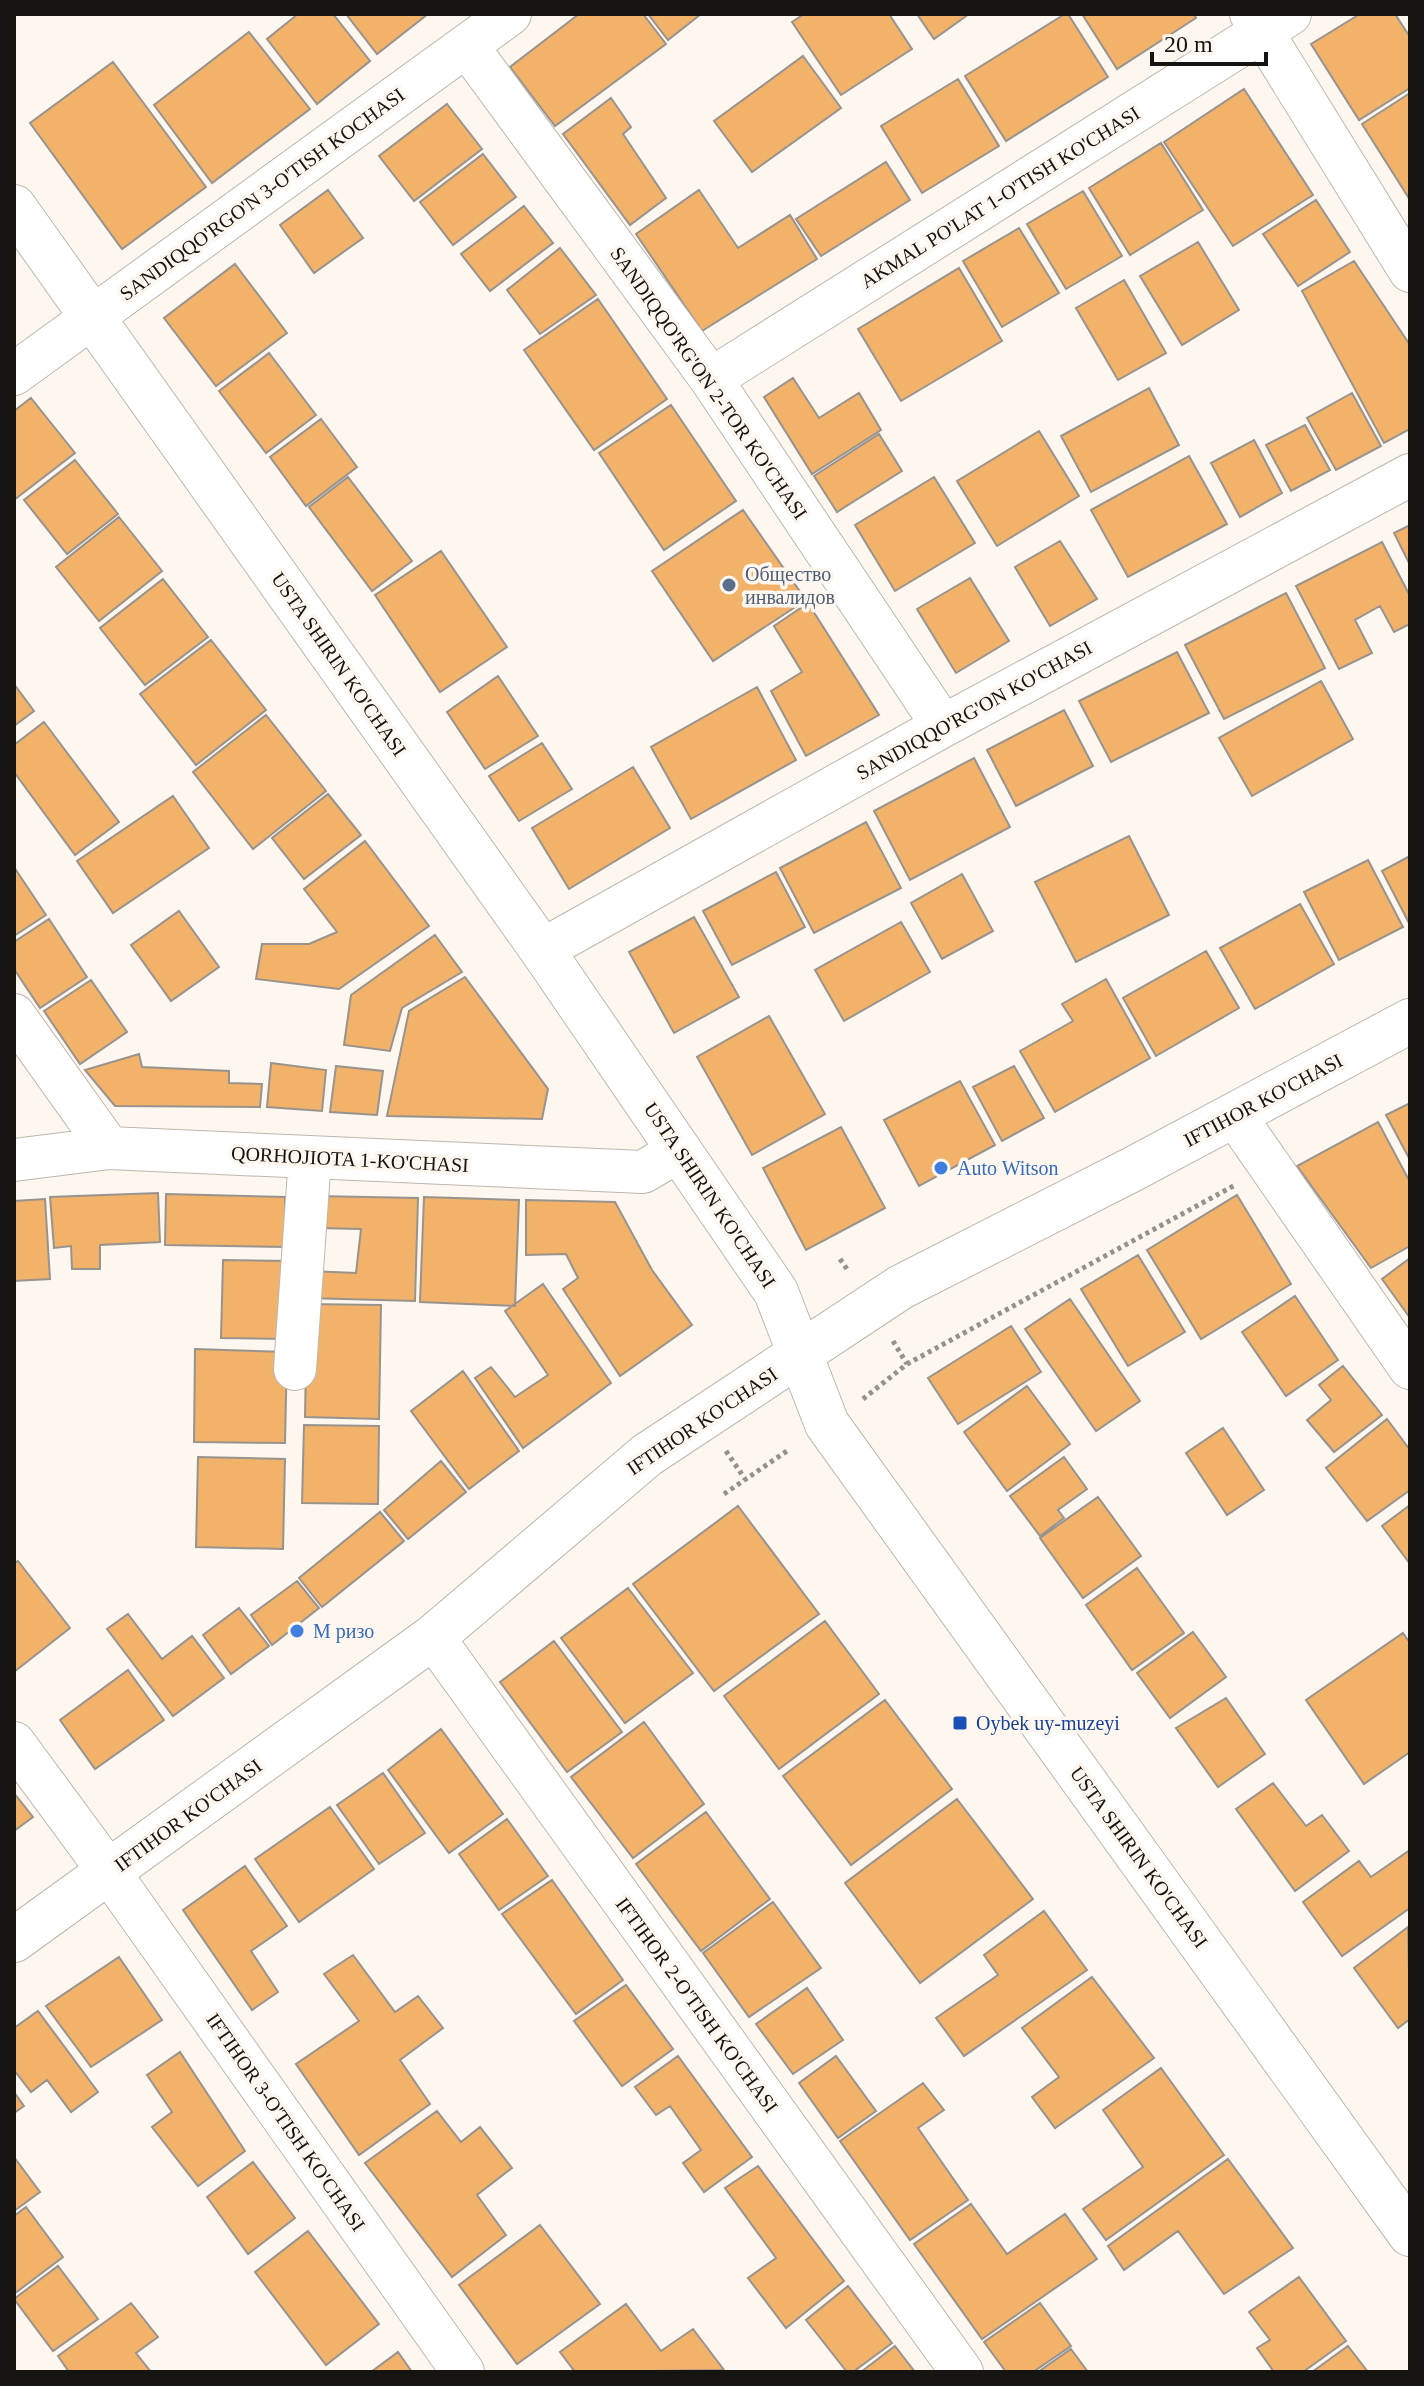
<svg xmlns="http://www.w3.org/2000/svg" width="1424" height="2386" font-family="'Times New Roman',serif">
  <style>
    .building { fill: #f2b26a; stroke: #99938d; stroke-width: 2 }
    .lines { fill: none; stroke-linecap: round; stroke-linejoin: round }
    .street-casing { stroke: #bdb7b0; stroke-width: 44 }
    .secondary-casing { stroke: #bdb7b0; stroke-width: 46 }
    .path { stroke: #96918c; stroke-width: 5; stroke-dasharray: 4 4; stroke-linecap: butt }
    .street { stroke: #fff; stroke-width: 42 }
    .secondary { stroke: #fff; stroke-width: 44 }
    .service-dot { fill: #5c6f8a; stroke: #fef7f0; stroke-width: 3 }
    .shop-dot { fill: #3f7fe0; stroke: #fef7f0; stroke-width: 3 }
    .transit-dot { fill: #1a4fb4; stroke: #fef7f0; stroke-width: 3 }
    .labels { text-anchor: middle; stroke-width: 7; stroke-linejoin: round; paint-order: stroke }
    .street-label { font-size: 20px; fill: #161411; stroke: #fef7f0 }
    .service-label { font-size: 20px; fill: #4e5e75; stroke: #fef7f0; text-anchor: start }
    .shop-label { font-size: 20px; fill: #366cbe; stroke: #fef7f0; text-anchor: start }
    .transit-label { font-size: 20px; fill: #164399; stroke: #fef7f0; text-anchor: start }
  </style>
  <rect width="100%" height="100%" fill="#fef7f0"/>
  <path class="building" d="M298 14H333L370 61 317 104 267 39Z
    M346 14H428L377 54Z
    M579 14H643L666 44 555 126 510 67Z
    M648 14H701L668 40Z
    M804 14H889L912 49 841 95 792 22Z
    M917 14H969L934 39Z
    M1065 14H1068L1108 77 1006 141 965 76Z
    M1082 14H1194L1196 18 1117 69Z
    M1360 14H1395L1410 37V88L1359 120 1311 44Z
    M249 32 310 109 212 183 154 105Z
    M803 56 841 108 752 172 714 121Z
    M113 62 206 187 122 249 30 123Z
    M958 79 999 146 922 193 881 126Z
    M1244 89 1313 195 1233 246 1164 142Z
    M1410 93V200L1362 124Z
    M611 98 631 127 623 134 666 198 630 225 563 134Z
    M447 104 482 149 414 201 379 156Z
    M1161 143 1203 210 1130 255 1089 188Z
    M483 154 516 197 453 245 420 202Z
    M886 162 910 200 821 256 796 219Z
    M328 190 363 238 314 273 280 225Z
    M699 190 738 248 790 215 817 259 702 331 636 234Z
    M1083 191 1122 256 1066 289 1027 224Z
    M1316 200 1350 252 1298 286 1263 234Z
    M524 206 553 243 490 291 461 254Z
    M1019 228 1059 293 1002 327 963 261Z
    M1198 242 1239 310 1182 345 1140 276Z
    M560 248 596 295 540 334 507 290Z
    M1354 261 1410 345V429L1384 443 1302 291Z
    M235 264 287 333 216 386 164 318Z
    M959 268 1002 341 901 401 858 329Z
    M1124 280 1166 353 1118 380 1076 308Z
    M598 299 667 399 594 450 524 350Z
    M269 353 316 415 266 453 219 391Z
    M793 378 819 418 859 393 881 430 812 474 764 397Z
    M1149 388 1179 445 1091 492 1061 436Z
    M1352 393 1381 446 1336 470 1307 418Z
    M31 398 75 453 14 500V411Z
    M671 405 736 501 664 550 599 453Z
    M321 419 357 467 306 506 270 457Z
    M1305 425 1330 470 1291 491 1266 445Z
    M1039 431 1079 496 997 546 957 481Z
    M879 434 902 471 837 512 814 476Z
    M1254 440 1282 493 1240 517 1211 463Z
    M1189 456 1227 524 1128 577 1091 510Z
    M75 460 118 514 67 554 24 500Z
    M348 477 412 561 372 591 309 507Z
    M934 477 975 543 895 591 855 525Z
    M743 510 806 600 713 661 652 571Z
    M119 517 162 571 99 621 56 567Z
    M1410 525V565L1394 533Z
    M1060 541 1097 599 1050 626 1015 567Z
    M1382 542 1410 596V624L1394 632 1380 606 1355 620 1372 653 1339 669 1296 586Z
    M441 551 507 647 440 692 375 595Z
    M970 578 1009 641 956 673 917 609Z
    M163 579 208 637 145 685 100 628Z
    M1286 593 1325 668 1224 719 1185 645Z
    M808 603 879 715 806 756 771 691 802 672 774 626Z
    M211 640 266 710 196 765 140 694Z
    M1177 652 1209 713 1111 762 1079 701Z
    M498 676 538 736 485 769 447 712Z
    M1321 681 1353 739 1252 796 1219 738Z
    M14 684 34 711 14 726Z
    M757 687 796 760 691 819 651 747Z
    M1064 710 1093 766 1016 806 987 750Z
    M266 715 326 791 253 849 193 772Z
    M44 722 119 822 75 855 14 772V745Z
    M542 743 572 789 519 821 489 776Z
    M974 758 1010 827 910 880 874 811Z
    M633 767 670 828 569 889 532 828Z
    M328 794 361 835 304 879 272 838Z
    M173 796 209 848 113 913 77 861Z
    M866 822 901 888 814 933 780 868Z
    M1129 836 1169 915 1076 962 1035 882Z
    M365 841 429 926 339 989 256 979 262 944H309L337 932 304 889Z
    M1410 856V925L1382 871Z
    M1368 860 1403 927 1339 960 1304 892Z
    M14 867 46 915 14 936Z
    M776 872 805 927 732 965 703 911Z
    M962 874 993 931 942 959 911 903Z
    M1300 904 1334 964 1255 1009 1220 948Z
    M179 911 219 967 171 1001 131 945Z
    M694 917 739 997 674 1033 629 952Z
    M49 919 87 977 40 1008 14 969V942Z
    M901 922 930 972 844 1021 815 970Z
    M435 935 462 972 402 1008 390 1051 344 1045 351 995Z
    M1206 951 1239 1008 1156 1056 1123 998Z
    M465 977 548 1089 542 1119 387 1116 409 1011Z
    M1106 979 1150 1058 1055 1112 1020 1051 1073 1021 1062 1004Z
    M91 980 127 1032 80 1064 44 1011Z
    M769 1016 825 1114 752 1155 697 1057Z
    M139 1054 142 1067 229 1071V1083L262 1084 260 1107 115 1106 85 1070Z
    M271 1063 326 1070 322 1111 267 1107Z
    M336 1066 383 1071 377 1115 330 1112Z
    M1014 1066 1044 1118 1002 1141 973 1087Z
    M960 1081 995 1145 919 1186 884 1120Z
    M1410 1103V1160L1386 1115Z
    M1378 1122 1410 1182V1246L1371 1268 1297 1166Z
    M841 1127 885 1208 806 1250 763 1168Z
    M158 1193 160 1242 100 1245V1269H72L71 1246 54 1248 50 1197Z
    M166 1194 285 1197V1247L165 1245Z
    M1237 1195 1291 1284 1201 1339 1147 1250Z
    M315 1196 418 1198 415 1301 307 1298 309 1271 356 1273 361 1229 314 1228Z
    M424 1197 519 1200 515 1306 420 1302Z
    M45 1199 50 1279 14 1281V1201Z
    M526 1200 615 1202 652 1270 692 1325 620 1376 563 1289 578 1278 566 1254 526 1255Z
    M1138 1255 1185 1332 1128 1366 1081 1289Z
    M1410 1258V1318L1382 1279Z
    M223 1260 288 1261 287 1339 221 1338Z
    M543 1284 611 1383 523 1448 475 1378 491 1367 515 1397 548 1375 505 1311Z
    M1295 1296 1338 1360 1286 1396 1242 1332Z
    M1070 1299 1140 1401 1096 1431 1025 1329Z
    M307 1304 381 1305 379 1419 305 1417Z
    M1011 1326 1041 1372 958 1424 928 1378Z
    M195 1349 287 1352 285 1443 194 1442Z
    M1343 1366 1382 1415 1334 1452 1307 1420 1331 1400 1319 1385Z
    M463 1371 519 1451 469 1489 411 1411Z
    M1027 1386 1070 1444 1007 1491 964 1432Z
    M1387 1419 1410 1450V1490L1367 1521 1326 1468Z
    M304 1425 379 1426 378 1504 302 1503Z
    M1223 1428 1264 1490 1227 1515 1186 1453Z
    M198 1457 285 1459 283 1549 196 1547Z
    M1064 1457 1087 1489 1058 1510 1064 1518 1040 1536 1010 1496Z
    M441 1461 466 1492 408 1539 384 1510Z
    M1098 1497 1141 1556 1083 1598 1040 1538Z
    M1410 1505V1564L1382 1526Z
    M738 1506 819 1614 714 1691 633 1584Z
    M380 1512 404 1541 322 1607 299 1578Z
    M18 1561 70 1628 14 1672V1563Z
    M1137 1568 1184 1633 1132 1670 1086 1605Z
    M297 1581 319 1608 272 1645 251 1615Z
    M628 1588 693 1673 625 1723 561 1638Z
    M239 1608 269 1646 231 1674 203 1635Z
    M128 1614 162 1659 192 1636 224 1678 173 1716 107 1629Z
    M825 1621 879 1694 779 1769 724 1696Z
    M1193 1632 1226 1677 1170 1718 1137 1673Z
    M1403 1633 1410 1643V1752L1364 1784 1306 1700Z
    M554 1641 622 1732 567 1772 500 1682Z
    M128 1670 164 1720 95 1769 60 1720Z
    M1226 1698 1265 1754 1218 1787 1176 1728Z
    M885 1700 952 1789 851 1865 783 1776Z
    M644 1722 704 1804 633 1858 571 1777Z
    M441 1729 503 1814 449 1853 388 1770Z
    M383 1773 425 1833 379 1864 337 1805Z
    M1273 1783 1306 1826 1322 1815 1349 1851 1295 1891 1236 1809Z
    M14 1793 33 1817 14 1831Z
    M957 1799 1033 1899 920 1983 845 1883Z
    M330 1807 374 1869 299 1922 255 1859Z
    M706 1812 770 1899 701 1951 636 1864Z
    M507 1819 548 1876 499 1910 459 1854Z
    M1410 1850V1908L1342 1956 1303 1902 1359 1861 1371 1877Z
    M245 1866 287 1926 251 1951 278 1992 252 2010 183 1910Z
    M552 1880 623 1980 576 2014 502 1914Z
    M773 1902 821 1968 749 2017 703 1953Z
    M1044 1911 1087 1970 964 2056 936 2018 998 1975 984 1955Z
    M1408 1927 1410 2019 1398 2028 1354 1968Z
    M353 1955 395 2012 418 1996 443 2028 400 2060 430 2104 359 2155 296 2064 359 2021 324 1974Z
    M119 1957 162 2020 91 2067 46 2006Z
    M1092 1977 1154 2058 1055 2128 1032 2097 1059 2077 1022 2028Z
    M626 1985 673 2049 622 2086 574 2021Z
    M807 1988 843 2040 793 2074 756 2024Z
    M38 2011 98 2092 71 2112 47 2080 31 2092 14 2070V2028Z
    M180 2052 245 2151 198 2186 152 2127 172 2112 147 2075Z
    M678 2056 752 2157 704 2192 683 2163 701 2150 670 2106 656 2115 635 2087Z
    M836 2056 876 2111 838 2138 799 2083Z
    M1161 2068 1224 2155 1106 2240 1083 2209 1143 2167 1103 2110Z
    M923 2083 944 2110 918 2128 968 2200 910 2240 840 2141Z
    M14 2092 24 2106 14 2113Z
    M437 2111 461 2142 480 2127 512 2168 477 2195 506 2235 452 2277 365 2163Z
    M14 2157 40 2192 14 2211Z
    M1228 2159 1293 2248 1224 2294 1178 2231 1124 2270 1108 2246Z
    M253 2162 295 2218 248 2254 207 2197Z
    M758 2166 844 2281 786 2328 748 2278 776 2258 725 2188Z
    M971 2204 1007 2254 1065 2214 1097 2259 982 2339 914 2244Z
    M26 2207 63 2257 14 2294V2216Z
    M540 2225 600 2304 517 2364 459 2285Z
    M308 2231 379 2324 326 2365 255 2272Z
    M58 2266 98 2319 53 2351 14 2299Z
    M1299 2277 1346 2341 1303 2372H1274L1257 2348 1270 2340 1249 2312Z
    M848 2286 892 2343 853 2372H847L806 2320Z
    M131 2303 158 2337 136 2353 151 2372H69L58 2356Z
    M1040 2303 1071 2346 1033 2372H1006L984 2342Z
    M626 2304 661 2351 693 2329 724 2370 575 2372 560 2352Z
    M895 2346 915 2372H861Z
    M1348 2346 1368 2372H1312Z
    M1071 2349 1088 2372H1038Z
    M398 2352 412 2372H371Z"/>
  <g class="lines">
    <defs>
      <path id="street" d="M1251 14 1410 271
        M467 46 711 379 943 726
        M14 374 510 14
        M711 379 1290 14
        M542 950 943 726 1410 475
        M14 1015 109 1148
        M1235 1116 1410 1368
        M14 1160 109 1148 643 1172 680 1150
        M295 1369 310 1157
        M433 1637 962 2372
        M14 1743 109 1872 463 2372"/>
      <path id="secondary" d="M14 207 542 950 776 1292 827 1424 1410 2234
        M14 1940 433 1637 647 1455 901 1287 1133 1169 1410 1021"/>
    </defs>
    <use href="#street" class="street-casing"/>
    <use href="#secondary" class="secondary-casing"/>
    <path class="path" d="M840 1259 849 1272
      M893 1341 907 1364
      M863 1399 907 1364 1237 1184
      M726 1451 745 1479
      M724 1494 787 1451"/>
    <use href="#street" class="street"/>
    <use href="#secondary" class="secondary"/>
  </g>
  <circle class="service-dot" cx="729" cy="585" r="8"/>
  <g class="shop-dot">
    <circle cx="941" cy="1168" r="8"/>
    <circle cx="297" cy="1631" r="8"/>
  </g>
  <rect class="transit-dot" x="952" y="1715" width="16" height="16" rx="4"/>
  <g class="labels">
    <g class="street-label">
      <text transform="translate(262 194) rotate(-36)" y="7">SANDIQQO'RGO'N 3-O'TISH KOCHASI</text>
      <text transform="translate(1000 197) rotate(-32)" y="7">AKMAL PO'LAT 1-O'TISH KO'CHASI</text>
      <text transform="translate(709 383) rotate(55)" y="7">SANDIQQO'RG'ON 2-TOR KO'CHASI</text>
      <text transform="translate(339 664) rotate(55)" y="7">USTA SHIRIN KO'CHASI</text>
      <text transform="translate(974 710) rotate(-29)" y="7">SANDIQQO'RG'ON KO'CHASI</text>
      <text transform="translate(1263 1100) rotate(-28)" y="7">IFTIHOR KO'CHASI</text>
      <text transform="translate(350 1159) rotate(3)" y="7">QORHOJIOTA 1-KO'CHASI</text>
      <text transform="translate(710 1195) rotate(56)" y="7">USTA SHIRIN KO'CHASI</text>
      <text transform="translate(702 1421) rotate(-34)" y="7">IFTIHOR KO'CHASI</text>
      <text transform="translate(188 1815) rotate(-36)" y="7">IFTIHOR KO'CHASI</text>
      <text transform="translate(1139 1857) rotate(54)" y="7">USTA SHIRIN KO'CHASI</text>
      <text transform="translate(697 2005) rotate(54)" y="7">IFTIHOR 2-O'TISH KO'CHASI</text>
      <text transform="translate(286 2122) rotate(55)" y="7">IFTIHOR 3-O'TISH KO'CHASI</text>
    </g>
    <g class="service-label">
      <text x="745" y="581">Общество<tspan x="745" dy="23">инвалидов</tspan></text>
    </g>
    <g class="shop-label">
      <text x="957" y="1175">Auto Witson</text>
      <text x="313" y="1638">М ризо</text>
    </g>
    <g class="transit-label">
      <text x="976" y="1730">Oybek uy-muzeyi</text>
    </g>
  </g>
  <rect width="1424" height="2386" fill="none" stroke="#161411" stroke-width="32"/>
  <path d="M1152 52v12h114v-12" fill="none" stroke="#161411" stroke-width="4"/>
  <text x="1164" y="52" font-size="24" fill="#161411" stroke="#fef7f0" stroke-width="6" paint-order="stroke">20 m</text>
</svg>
